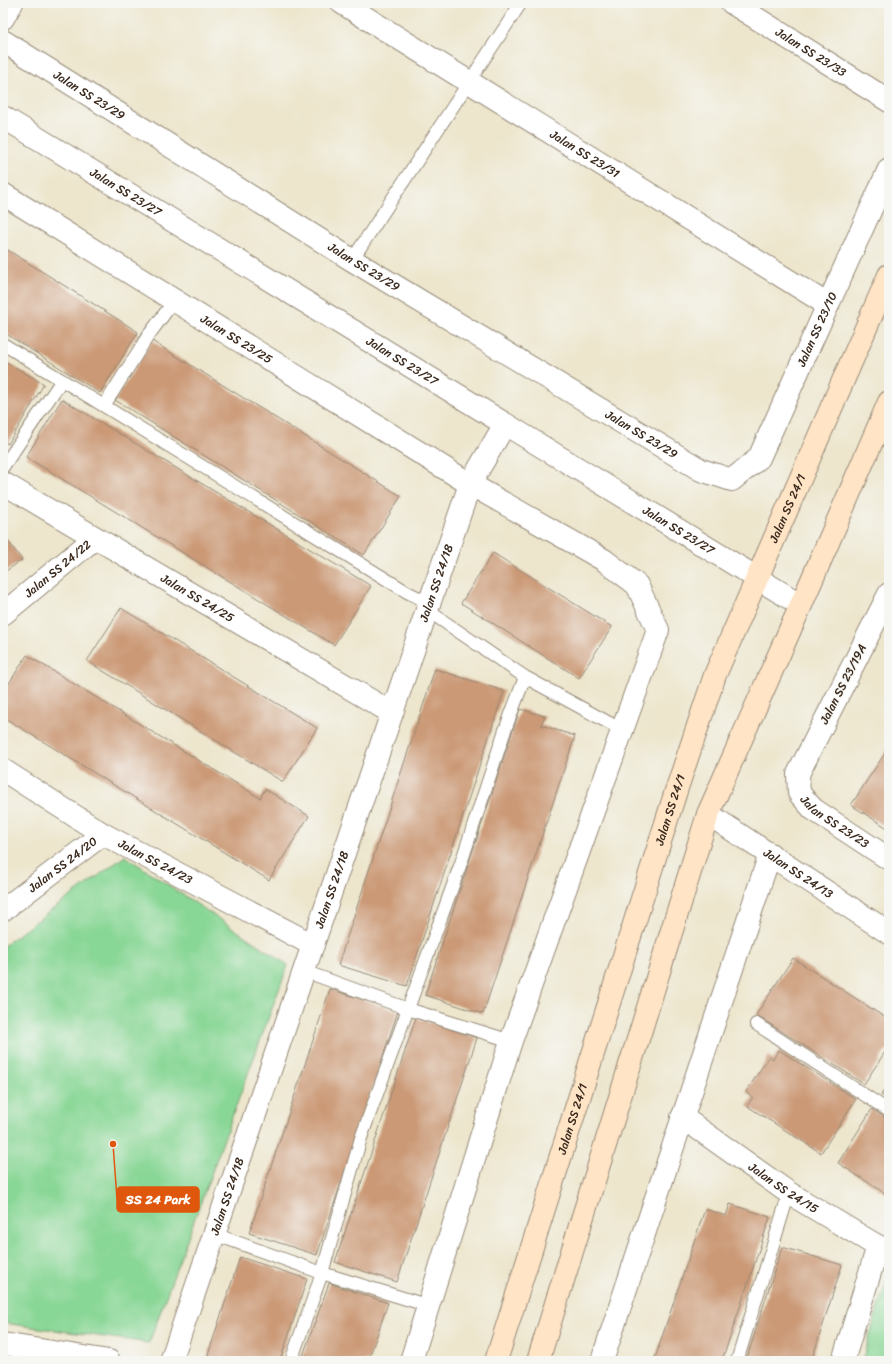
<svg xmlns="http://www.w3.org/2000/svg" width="892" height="1364" font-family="Sriracha,sans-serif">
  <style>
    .green { fill: #89d796; stroke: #62805a }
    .building { fill: #cb9976 }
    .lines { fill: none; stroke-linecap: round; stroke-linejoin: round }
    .service-casing { stroke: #948876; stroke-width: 14 }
    .minor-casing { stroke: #948876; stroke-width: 24 }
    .secondary-casing { stroke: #948876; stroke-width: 24 }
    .service { stroke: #fff; stroke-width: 12 }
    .minor { stroke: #fff; stroke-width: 22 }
    .secondary { stroke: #ffe4c6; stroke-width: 22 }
    .labels { text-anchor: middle; stroke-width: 3; stroke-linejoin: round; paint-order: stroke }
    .street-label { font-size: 12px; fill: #3b2a1e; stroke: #f6f6f2 }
    .leader { fill: none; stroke: #df570d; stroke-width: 1.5 }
    .callout-dot { fill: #df570d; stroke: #f6f6f2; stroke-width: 1.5 }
    .callout { fill: #df570d; stroke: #df570d; stroke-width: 1.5 }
    .callout-label { font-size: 13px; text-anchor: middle; font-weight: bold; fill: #fff }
  </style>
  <rect width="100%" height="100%" fill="#f6f6f2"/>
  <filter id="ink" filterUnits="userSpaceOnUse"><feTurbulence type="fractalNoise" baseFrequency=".025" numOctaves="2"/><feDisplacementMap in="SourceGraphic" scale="8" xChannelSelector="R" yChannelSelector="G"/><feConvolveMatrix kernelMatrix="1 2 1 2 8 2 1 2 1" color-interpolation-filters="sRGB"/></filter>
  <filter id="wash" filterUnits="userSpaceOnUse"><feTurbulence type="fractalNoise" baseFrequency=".012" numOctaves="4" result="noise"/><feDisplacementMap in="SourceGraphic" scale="16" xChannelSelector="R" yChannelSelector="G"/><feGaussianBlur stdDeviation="0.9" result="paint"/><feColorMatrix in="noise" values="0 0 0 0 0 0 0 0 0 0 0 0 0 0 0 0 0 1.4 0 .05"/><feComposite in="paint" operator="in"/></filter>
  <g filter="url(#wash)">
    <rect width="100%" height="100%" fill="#ede6cd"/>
    <path class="green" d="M125 856 288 965 149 1343 3 1323V946Z
      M888 1275 889 1361H862Z"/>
    <g id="blocks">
      <path class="building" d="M3 247 138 332 100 393 3 332Z
        M152 341 401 496 364 555 115 400Z
        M3 360 44 384 8 444 3 441Z
        M62 399 371 586 334 645 26 457Z
        M3 534 22 560 3 573Z
        M493 553 612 627 579 678 461 603Z
        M121 608 317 728 283 782 87 661Z
        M27 655 260 798 265 789 309 816 269 880 3 717V693Z
        M435 669 504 691 407 986 338 965Z
        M520 709 545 716 541 725 575 736 483 1014 425 995Z
        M889 747V829L851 805Z
        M793 958 889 1020V1046L864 1084 756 1015Z
        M330 989 398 1011 317 1255 249 1233Z
        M416 1018 477 1038 397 1282 335 1262Z
        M779 1050 856 1099 821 1153 747 1106 753 1097 746 1092 769 1056 773 1059Z
        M889 1083V1100L881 1095Z
        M872 1109 889 1120V1196L838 1163Z
        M730 1204 770 1217 722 1361H654L705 1209 726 1216Z
        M782 1247 842 1265 814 1353 812 1361H746Z
        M240 1257 307 1279 280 1361H206Z
        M329 1283 388 1303 368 1361H301Z"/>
    </g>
  </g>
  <g filter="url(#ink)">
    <use href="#blocks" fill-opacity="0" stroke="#948876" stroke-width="1"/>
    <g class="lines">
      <defs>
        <path id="service" d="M352 260 521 3
          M3 344 407 592 429 603
          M104 406 148 336 174 301
          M3 467 62 380
          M427 610 525 677 622 730
          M304 971 408 1009 511 1041
          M756 1024 889 1111
          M214 1234 322 1273 429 1306
          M291 1361 322 1273 361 1138 461 863 505 730 525 677
          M737 1361 789 1193"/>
        <g id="minor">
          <path id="s1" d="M342 3 828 305"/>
          <path id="s2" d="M732 3 889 101"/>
          <path d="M3 18 12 3"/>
          <path id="s3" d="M3 41 352 260 701 470 732 480 759 458 889 169"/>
          <path id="s4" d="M3 117 801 605"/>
          <path id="s5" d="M3 194 470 484 604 560 637 585 658 630 511 1041 411 1361"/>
          <path id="s6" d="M3 483 392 713"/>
          <path id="s7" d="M889 594 798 774 799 793 813 809 889 859"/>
          <path id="s8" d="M3 614 95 538"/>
          <path id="s9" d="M3 770 103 834 313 945"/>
          <path id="s10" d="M708 814 889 933"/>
          <path id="s11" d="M3 910 103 834"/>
          <path id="s12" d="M682 1117 789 1193 889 1253"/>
          <path d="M3 1344 109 1361"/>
          <path id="s13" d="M171 1361 470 484 505 424"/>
          <path d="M602 1361 770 854"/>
          <path d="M843 1361 878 1246"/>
        </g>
        <g id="secondary">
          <path id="s14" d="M496 1361 676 791 715 675 889 275"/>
          <path d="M538 1361 708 814 801 605 889 402"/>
        </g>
      </defs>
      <use href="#service" class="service-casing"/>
      <use href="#minor" class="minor-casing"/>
      <use href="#secondary" class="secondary-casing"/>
      <use href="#service" class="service"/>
      <use href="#minor" class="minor"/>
      <use href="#secondary" class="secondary"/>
    </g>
  </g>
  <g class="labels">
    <g class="street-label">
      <text dy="4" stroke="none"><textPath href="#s2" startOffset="93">Jalan SS 23/33</textPath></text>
      <text dy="4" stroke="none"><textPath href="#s3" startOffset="102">Jalan SS 23/29</textPath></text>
      <text dy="4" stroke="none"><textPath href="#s1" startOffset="286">Jalan SS 23/31</textPath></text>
      <text dy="4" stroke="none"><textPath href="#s4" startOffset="144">Jalan SS 23/27</textPath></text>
      <text dy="4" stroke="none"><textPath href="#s3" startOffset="426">Jalan SS 23/29</textPath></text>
      <text dy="4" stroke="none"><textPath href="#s3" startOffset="1028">Jalan SS 23/10</textPath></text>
      <text dy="4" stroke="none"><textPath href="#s5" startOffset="275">Jalan SS 23/25</textPath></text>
      <text dy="4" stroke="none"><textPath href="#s4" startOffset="468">Jalan SS 23/27</textPath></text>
      <text dy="4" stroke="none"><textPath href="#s3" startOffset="750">Jalan SS 23/29</textPath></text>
      <text dy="4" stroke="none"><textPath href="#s14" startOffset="902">Jalan SS 24/1</textPath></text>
      <text dy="4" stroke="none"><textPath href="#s4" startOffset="792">Jalan SS 23/27</textPath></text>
      <text dy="4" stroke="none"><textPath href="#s8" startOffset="71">Jalan SS 24/22</textPath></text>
      <text dy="4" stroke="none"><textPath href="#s13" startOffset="822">Jalan SS 24/18</textPath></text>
      <text dy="4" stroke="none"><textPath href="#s6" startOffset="226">Jalan SS 24/25</textPath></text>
      <text transform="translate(843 684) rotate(-63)" y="4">Jalan SS 23/19A</text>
      <text dy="4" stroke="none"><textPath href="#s14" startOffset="578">Jalan SS 24/1</textPath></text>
      <text dy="4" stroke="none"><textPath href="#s7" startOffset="267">Jalan SS 23/23</textPath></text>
      <text dy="4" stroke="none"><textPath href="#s9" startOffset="178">Jalan SS 24/23</textPath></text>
      <text dy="4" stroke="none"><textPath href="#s11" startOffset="75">Jalan SS 24/20</textPath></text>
      <text dy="4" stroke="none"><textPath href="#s10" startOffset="108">Jalan SS 24/13</textPath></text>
      <text dy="4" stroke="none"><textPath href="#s13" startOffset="498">Jalan SS 24/18</textPath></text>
      <text dy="4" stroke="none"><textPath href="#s14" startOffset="254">Jalan SS 24/1</textPath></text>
      <text dy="4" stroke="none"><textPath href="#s12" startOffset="124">Jalan SS 24/15</textPath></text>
      <text dy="4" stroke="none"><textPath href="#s13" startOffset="174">Jalan SS 24/18</textPath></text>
    </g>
  </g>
  <path class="leader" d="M113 1144L117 1199"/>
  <circle class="callout-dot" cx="113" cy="1144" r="4"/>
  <rect class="callout" x="117" y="1187" width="82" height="25" rx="4"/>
  <g class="callout-label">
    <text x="158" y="1204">SS 24 Park</text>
  </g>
  <rect width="892" height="1364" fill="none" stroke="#f6f6f2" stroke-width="16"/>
</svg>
